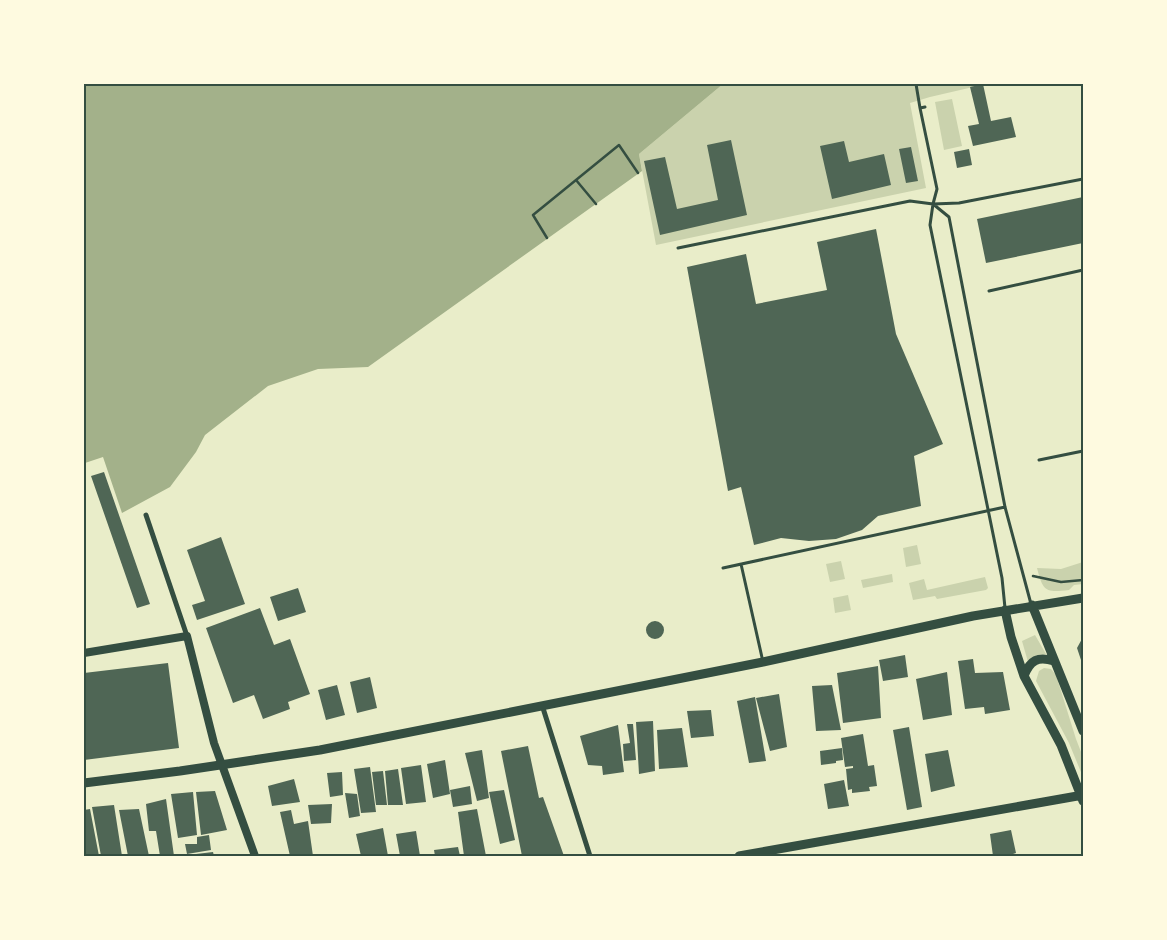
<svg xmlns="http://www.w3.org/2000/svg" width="1167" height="940" font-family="Overpass,sans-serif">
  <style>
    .green { fill: #cad2ad }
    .water { fill: #a3b18a }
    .building { fill: #4f6655 }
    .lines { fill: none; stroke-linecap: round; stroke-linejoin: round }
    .path { stroke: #344e41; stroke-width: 2.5 }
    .service { stroke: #344e41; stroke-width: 3 }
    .minor { stroke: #344e41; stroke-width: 5 }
    .tertiary { stroke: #344e41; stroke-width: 8 }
    .secondary { stroke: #344e41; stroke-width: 9 }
    .neatline { fill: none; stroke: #344e41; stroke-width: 2 }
  </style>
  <rect width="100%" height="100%" fill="#e9edc9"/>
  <path class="green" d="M723 84H986L930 97 910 103 926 188 656 245 639 154Z
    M952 99 962 146 944 150 935 102Z
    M917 545 921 564 906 567 903 548Z
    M841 561 845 579 830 582 826 564Z
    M1083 562V584L1074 585 1069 590C1045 593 1043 591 1037 568L1061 569Z
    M892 574 893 582 863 588 861 580Z
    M985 577 988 588 986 590 937 599 935 596 913 600 909 583 924 579 927 590Z
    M848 595 851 610 835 613 833 598Z
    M1035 635 1046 654 1037 655 1028 662 1022 641Z
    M1044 668 1051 669 1056 675 1076 739 1083 757V777L1069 743 1036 681 1039 671Z"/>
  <path class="water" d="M84 84H723L639 154 642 171 368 367 318 369 268 386 205 435 196 452 170 487 122 513 103 457 85 463 84 458Z"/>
  <path class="building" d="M983 84 991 121 1011 117 1016 137 973 146 968 126 979 124 970 87Z
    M731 140 747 215 660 235 644 161 665 157 677 209 718 200 707 145Z
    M844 141 849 162 884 154 891 185 832 199 820 146Z
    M911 147 918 181 906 183 899 149Z
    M969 149 972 165 957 168 954 152Z
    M1083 197V243L986 263 977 219Z
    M876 229 896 334 943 444 914 456 921 506 878 516 862 530 836 539 809 541 781 538 754 545 741 487 728 491 687 267 746 254 756 304 827 290 817 242Z
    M104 472 150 604 137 608 91 476Z
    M221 537 245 604 197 620 192 605 205 601 187 550Z
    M298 588 306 612 278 621 270 597Z
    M260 608 274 645 290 639 310 694 288 702 290 709 263 719 254 695 233 703 206 628Z
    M646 630a9 9 0 1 1 18 0a9 9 0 1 1-18 0Z
    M1083 637V666L1077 648Z
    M905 655 908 677 883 681 879 660Z
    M973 659 975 673 1003 672 1010 710 985 714 984 707 965 709 958 661Z
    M168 663 179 748 84 760V673Z
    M878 666 881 718 843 723 837 673Z
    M947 672 952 715 923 720 916 679Z
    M370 677 377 708 357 713 350 682Z
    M337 685 345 715 326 720 318 690Z
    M832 685 841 730 816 731 812 686Z
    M779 694 787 747 770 751 756 698Z
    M755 697 766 761 749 763 737 701Z
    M711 710 714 736 691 738 687 711Z
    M653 721 655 771 639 774 636 722Z
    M627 724H633L636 760 624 761 623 744 630 743Z
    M618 725 624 772 603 775 602 766 588 765 580 736Z
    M909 727 922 807 907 810 893 730Z
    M682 728 688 767 659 769 657 730Z
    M863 734 868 766 874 765 877 786 869 787 870 791 852 793V789L848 790 846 769 853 768V766L845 767 841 738Z
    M528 746 539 798 543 797 564 856H522L501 751Z
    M842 748 843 760 836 761V763L821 765 820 751Z
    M482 750 489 798 477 801 465 753Z
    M948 750 955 786 931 792 925 754Z
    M445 760 450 794 433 798 427 764Z
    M421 765 426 802 406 804 401 768Z
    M370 767 376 812 361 813 354 769Z
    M398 769 403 805H388L385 771Z
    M383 771 387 805H376L372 772Z
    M342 772 343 795 330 797 327 773Z
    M294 779 300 802 272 806 268 786Z
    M844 780 849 806 828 809 824 784Z
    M470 786 472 804 453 807 450 790Z
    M504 790 515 840 500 844 489 792Z
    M215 791 227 830 201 835 196 792Z
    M193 792 197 835 178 838 171 794Z
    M345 793 357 794 360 816 349 818Z
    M166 799 174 856H160L156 831H149L146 804Z
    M332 804 331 823 311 824 308 805Z
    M114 805 122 856H101L92 807Z
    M90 809 99 856H84V810Z
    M139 809 149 856H128L119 810Z
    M477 809 486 856H464L458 812Z
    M291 810 294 824 308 821 313 856H290L280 812Z
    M383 828 388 856H361L356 834Z
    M1011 830 1016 853 1013 854V856H993L990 834Z
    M416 831 420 856H400L396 834Z
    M209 835 211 850 187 854 185 844H197V837Z
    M458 847 460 856H435L434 850Z
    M213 852 214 856H196V854Z"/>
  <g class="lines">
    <path class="path" d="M576 180 596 204
      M547 238 533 215 619 145 638 173
      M1033 576 1061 582 1083 580"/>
    <path class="service" d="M916 84 920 108
      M925 107 920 108 937 189 933 204 930 225 1002 578 1005 608
      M933 204 949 217 1005 507 1031 604
      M678 248 910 201 933 204 959 203 1083 179
      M989 291 1083 270
      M1039 460 1083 451
      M741 564 763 662
      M723 568 1005 507"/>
    <path class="minor" d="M146 515 187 636
      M542 705 590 856"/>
    <path class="tertiary" d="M84 653 187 636 214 743 255 856"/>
    <path class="secondary" d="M1032 605 1083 731
      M1005 610 1011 637 1024 676 1061 745 1083 801
      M1024 676C1030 660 1038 656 1054 661
      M84 783 180 771 320 750 763 662 973 616 1083 598
      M739 856 1083 795"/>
  </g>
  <rect width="1167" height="940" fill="none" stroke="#fefae0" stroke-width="170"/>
  <rect x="85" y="85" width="997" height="770" class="neatline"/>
</svg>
